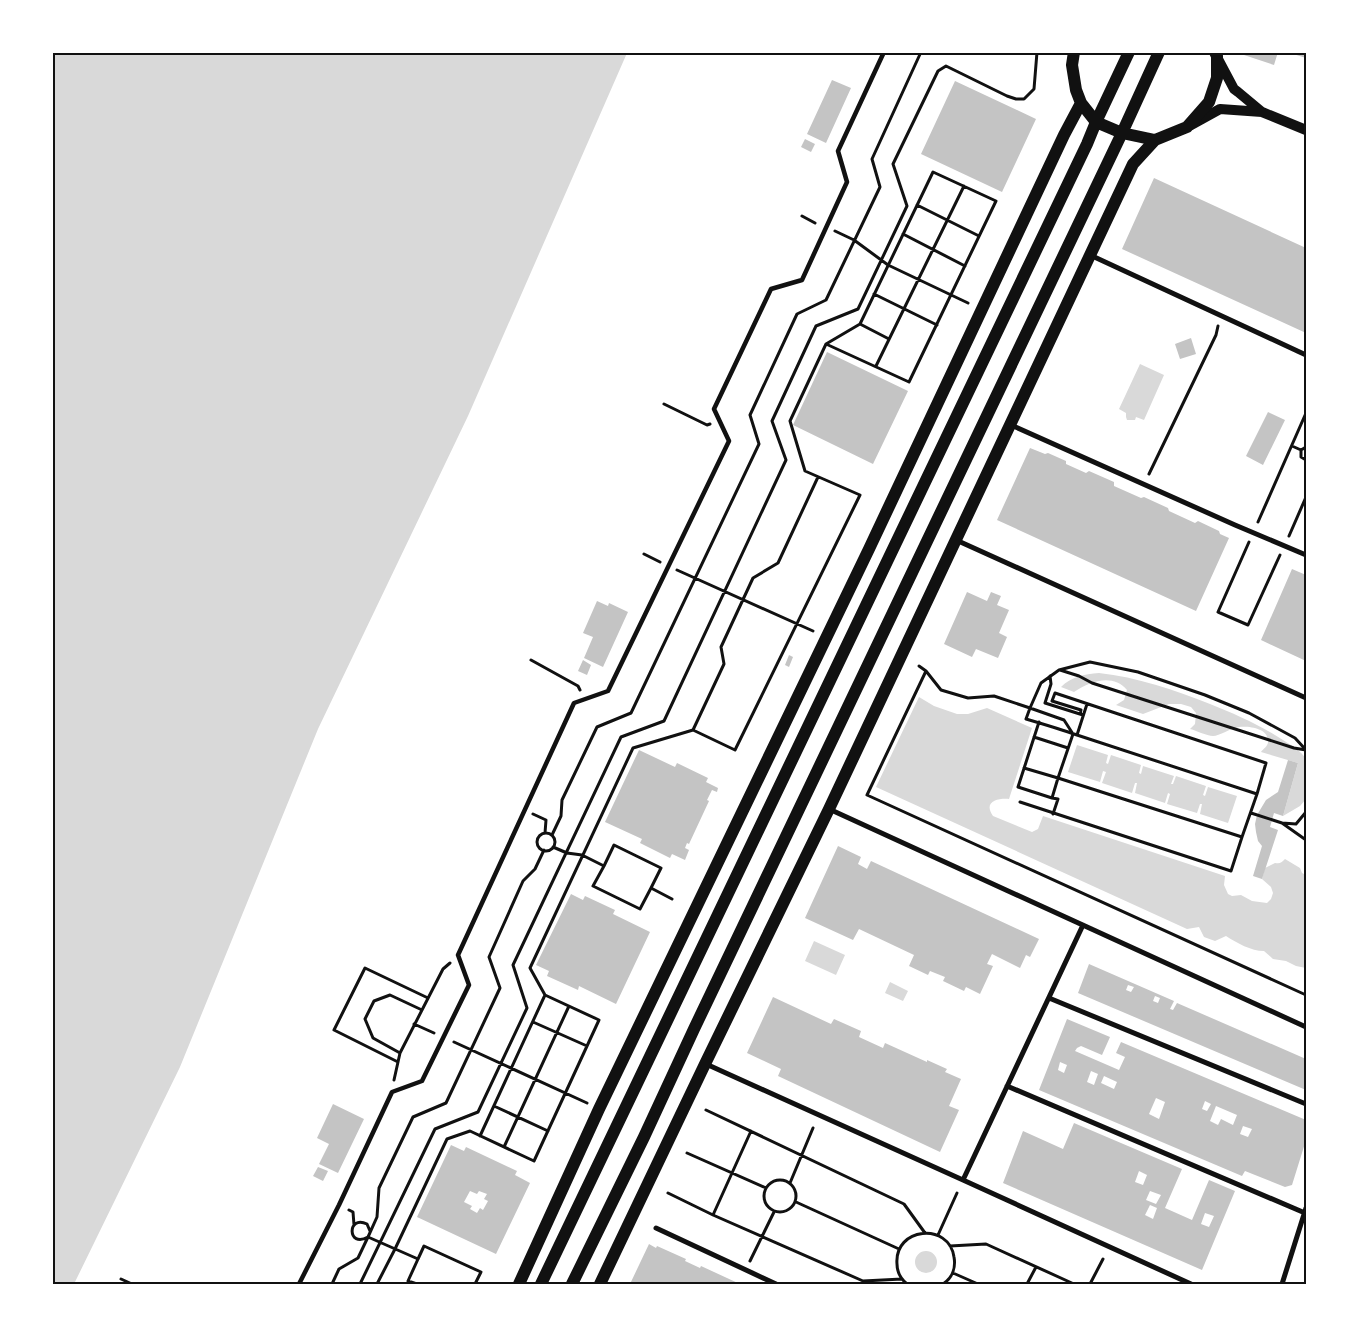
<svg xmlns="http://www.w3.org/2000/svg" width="1359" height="1337" font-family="Literata,serif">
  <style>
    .water { fill: #d9d9d9 }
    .building { fill: #c4c4c4; fill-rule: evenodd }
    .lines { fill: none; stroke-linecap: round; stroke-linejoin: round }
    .path { stroke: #111; stroke-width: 3 }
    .pedestrian { stroke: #111; stroke-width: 4.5 }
    .minor { stroke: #111; stroke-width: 5 }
    .secondary { stroke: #111; stroke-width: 10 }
    .primary { stroke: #111; stroke-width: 12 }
    .neatline { fill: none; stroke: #111; stroke-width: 2 }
  </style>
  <rect width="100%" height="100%" fill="#fff"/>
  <path class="water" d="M52 53H627L468 416 318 729 180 1067 74 1284H52Z
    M1140 364 1164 375 1144 420 1136 417 1135 420H1127L1126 417V413L1119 409Z
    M1099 673C1137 677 1174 690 1210 704 1235 714 1260 725 1283 740 1291 745 1301 751 1306 759V799L1300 806 1283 816 1298 763 1261 752C1263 749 1268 746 1268 742 1269 728 1249 726 1239 727 1231 728 1219 736 1213 736 1207 736 1195 730 1190 729L1195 724 1196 713 1191 707 1181 704H1169L1143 714 1116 705 1124 700 1127 690C1113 673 1090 681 1074 692L1061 687C1071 677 1084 674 1099 673Z
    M919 697 934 706 957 714H968L987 708 1032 728 1009 799C997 798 983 802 993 816L1032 832 1038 829 1043 816 1225 876 1224 885 1228 894 1232 896 1241 895 1252 901 1267 903 1271 899 1273 893 1271 887 1262 879 1265 868 1275 863C1280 864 1281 863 1285 859L1300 868 1302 873 1306 875V968L1296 966 1286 961 1273 959 1264 951C1251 951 1237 943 1226 936L1215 941 1204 937 1199 927 1187 929 876 787Z
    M1077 745 1108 755 1106 763 1108 764 1111 755 1141 765 1139 773 1141 774 1143 766 1174 776 1171 784H1173L1176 776 1206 786 1203 795 1205 796 1208 787 1237 796 1228 823 1200 814 1202 804H1200L1197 813 1167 804 1170 794 1168 793 1165 803 1135 793 1137 783H1135L1132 793 1102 783 1106 772 1103 771 1100 782 1068 772Z
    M814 941 845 955 836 975 805 961Z
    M890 982 908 991 903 1001 885 993Z
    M915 1262a11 11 0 1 1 22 0a11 11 0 1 1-22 0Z"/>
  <path class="building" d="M1245 52H1278L1274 65 1244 55Z
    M1290 52H1306V58L1290 53Z
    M832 80 851 88 826 143 807 134Z
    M955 81 1036 119 1002 192 921 154Z
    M805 139 815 144 811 152 801 147Z
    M1154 178 1306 248V333L1122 249Z
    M1191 338 1196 354 1180 359 1175 344Z
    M827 352 908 391 873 464 793 425Z
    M1268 412 1285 420 1263 465 1246 456Z
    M1030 448 1045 454 1048 453 1066 461V464L1086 473 1089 471 1114 482V486L1141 498 1144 497 1168 508 1169 511 1195 523 1198 521 1219 531 1220 534 1229 538 1196 611 997 520Z
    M1292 569 1306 575V661L1261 640Z
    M967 592 987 601 991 592 1001 596 997 605 1009 610 999 633 1007 637 998 658 976 649 972 657 944 644Z
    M597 601 608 606 609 603 628 612 603 667 584 658 593 637 583 633Z
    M789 655 793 657 789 667 785 665Z
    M583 660 591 665 587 675 578 671Z
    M639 750 675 767 677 763 708 778 706 782 718 788 717 792 712 790 707 800 709 801 689 844 687 843 685 848 689 850 685 860 672 854 670 858 640 843 642 839 605 822Z
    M1288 760 1298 763 1283 816 1274 813 1270 827 1278 830 1262 879 1253 876 1262 846 1258 841 1256 832 1255 824 1257 815 1266 800 1278 792Z
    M838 846 861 857 858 864 867 869 871 861 1039 939 1030 957 1026 955 1020 968 992 954 987 964 993 966 980 994 966 987 964 991 943 981 945 977 930 971 928 975 909 966 914 955 859 929 853 940 805 918Z
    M571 894 583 900 585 896 615 910 613 914 650 932 616 1004 579 986 578 990 547 976 549 971 536 965Z
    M1089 964 1174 1001 1170 1009 1173 1010 1177 1003 1306 1059V1090L1078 993ZM1128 985 1134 987 1131 992 1126 990ZM1155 996 1160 998 1158 1003 1153 1001Z
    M773 997 831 1024 834 1019 861 1031 859 1037 883 1048 885 1043 927 1062V1060L947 1069 945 1072 961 1079 949 1106 959 1110 940 1152 778 1076 781 1069 747 1053Z
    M1067 1019 1110 1037 1102 1055 1081 1046 1077 1048 1075 1051 1119 1070 1125 1057 1116 1053 1121 1042 1306 1120V1140L1292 1185 1285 1187 1245 1171 1242 1176 1039 1090ZM1060 1062 1067 1065 1064 1073 1058 1070ZM1091 1071 1098 1074 1094 1085 1087 1082ZM1104 1076 1117 1082 1114 1089 1101 1083ZM1156 1098 1165 1102 1159 1119 1149 1114ZM1205 1101 1211 1104 1207 1111 1202 1109ZM1216 1106 1237 1115 1233 1125 1221 1119 1218 1125 1210 1121ZM1243 1126 1252 1129 1248 1137 1240 1134Z
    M333 1104 364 1119 338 1173 319 1164 329 1144 317 1138Z
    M1074 1123 1182 1169 1165 1208 1192 1220 1209 1180 1235 1191 1202 1270 1003 1183 1023 1131 1063 1149ZM1139 1171 1147 1175 1143 1185 1135 1182ZM1150 1191 1161 1195 1156 1204 1146 1200ZM1150 1205 1157 1208 1153 1219 1145 1215ZM1205 1213 1214 1216 1209 1227 1201 1224Z
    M451 1145 464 1151 466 1147 517 1171 515 1175 530 1183 496 1254 417 1217ZM470 1191 477 1194 479 1191 487 1194 484 1199 488 1201 483 1210 480 1208 477 1213 470 1209 472 1206 464 1202Z
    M318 1167 328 1171 323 1181 313 1176Z
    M649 1244 656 1248 657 1246 686 1259 685 1261 700 1268 701 1266 740 1284H630Z"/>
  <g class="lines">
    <path class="path" d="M917 205 979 236
      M802 216 815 223
      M835 231 854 240 888 265 968 303
      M903 234 965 266
      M874 294 937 325
      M860 324 889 339
      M876 366 964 186
      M664 404 707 425 710 424
      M1292 446 1301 450
      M1306 447 1301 450V457L1306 460
      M1149 474 1216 335 1218 326
      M1258 522 1306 413
      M1289 536 1306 497
      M1249 542 1218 612 1248 625 1280 555
      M644 554 660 562
      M677 570 813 631
      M531 660 578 686 580 690
      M919 666 926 671
      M1060 670 1079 676 1092 683 1294 748 1306 750
      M1050 676 1051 684 1045 703 1083 715
      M1080 714 1081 710 1052 701 1055 693 1266 763 1257 794
      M693 730 724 664 721 647 753 578 778 563 818 477
      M1073 734 1058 778 1242 837 1257 794 1077 735C1060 729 1043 724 1026 719L1030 708 1064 720 1073 734
      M1077 735 1087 704
      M1034 737 1068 748
      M1306 750 1295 738 1249 713 1205 695 1138 672 1090 662 1059 670 1041 683 1030 708 994 696 968 698 941 690 926 671 867 795 1306 995
      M1024 768 1058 778 1052 798 1018 787 1039 722
      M1052 798 1058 799 1053 814
      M1020 802 1231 871 1242 837
      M1306 812 1296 824 1282 823 1306 840
      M1251 813 1282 823
      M533 814 546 820 545 833
      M537 842a9 9 0 1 1 18 0a9 9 0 1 1-18 0Z
      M552 835 561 816 562 800 597 727 631 713 759 444 750 415 797 314 826 300 880 187 872 159 921 52
      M553 847 567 853 582 855 604 866 593 886 640 909 651 888 672 899
      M604 866 614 845 661 868 651 888
      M545 995 530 968 633 748 693 730 735 750 860 495 805 471 790 421 826 344 860 324 933 172 996 201 909 382 826 344
      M533 1022 587 1046
      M414 1024 434 1033
      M454 1042 587 1103
      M400 1053 373 1038 365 1019 374 1001 390 995 422 1010
      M398 1062 334 1030 365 968 428 998
      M394 1080 400 1053 443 969 450 963
      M494 1106 548 1131
      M706 1110 904 1204 925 1233
      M504 1147 569 1006
      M687 1153 766 1188
      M764 1196a16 16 0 1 1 32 0a16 16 0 1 1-32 0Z
      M790 1183 813 1128
      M668 1193 713 1215 863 1281 902 1279
      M796 1202 899 1249
      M349 1210 353 1212 354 1225
      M713 1215 751 1131
      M370 1231 367 1224C347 1214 347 1249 368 1237L418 1259 424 1246 481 1272 475 1284
      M938 1235 957 1193
      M950 1246 986 1244 1074 1284
      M750 1261 774 1212
      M953 1273 978 1284
      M121 1279 132 1284
      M332 1284 339 1269 358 1258 368 1237 377 1217 379 1188 413 1117 446 1103 500 988 489 957 523 881 535 869 544 850
      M360 1284 435 1129 478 1112 527 1008 513 965 621 737 664 721 786 460 772 421 816 326 858 309 907 206 893 164 938 71 946 66 1007 96 1016 99H1024L1034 89 1037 52
      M377 1284 395 1249 447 1139 470 1131 534 1161 599 1020 545 995 480 1136
      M417 1284 408 1281 418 1259
      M907 1284C901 1279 897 1273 897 1264 894 1227 949 1222 954 1257 956 1268 952 1278 943 1284
      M1027 1284 1036 1267
      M1090 1284 1103 1259"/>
    <path class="pedestrian" d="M299 1284 339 1205 392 1092 422 1081 469 985 458 955 574 703 608 691 729 441 714 409 771 289 802 280 847 182 838 151 884 52"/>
    <path class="minor" d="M1090 255 1306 355
      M1011 425 1235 525 1306 555
      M956 540 1306 698
      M829 809 1306 1027
      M1049 998 1306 1104
      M706 1064 963 1180 1191 1284
      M1007 1086 1305 1213
      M963 1180 1083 925
      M656 1228 776 1284
      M1282 1284 1306 1208"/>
    <path class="secondary" d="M1217 57 1234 89 1238 92 1262 112 1306 130
      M1191 125 1220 109 1262 112"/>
    <path class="primary" d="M1074 52 1072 65 1076 90 1081 103 1096 122 1122 133 1155 140
      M519 1284 599 1109 869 549 1064 135 1081 103
      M541 1284 1087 144 1096 122 1129 52
      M572 1284 644 1137 694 1029 1122 133 1159 52
      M600 1284 705 1064 829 809 1133 164 1155 140 1187 127 1209 102 1217 78V56L1215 52"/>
  </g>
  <rect width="1359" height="1337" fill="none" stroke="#ffffff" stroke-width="108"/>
  <rect x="54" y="54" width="1251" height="1229" class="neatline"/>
</svg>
